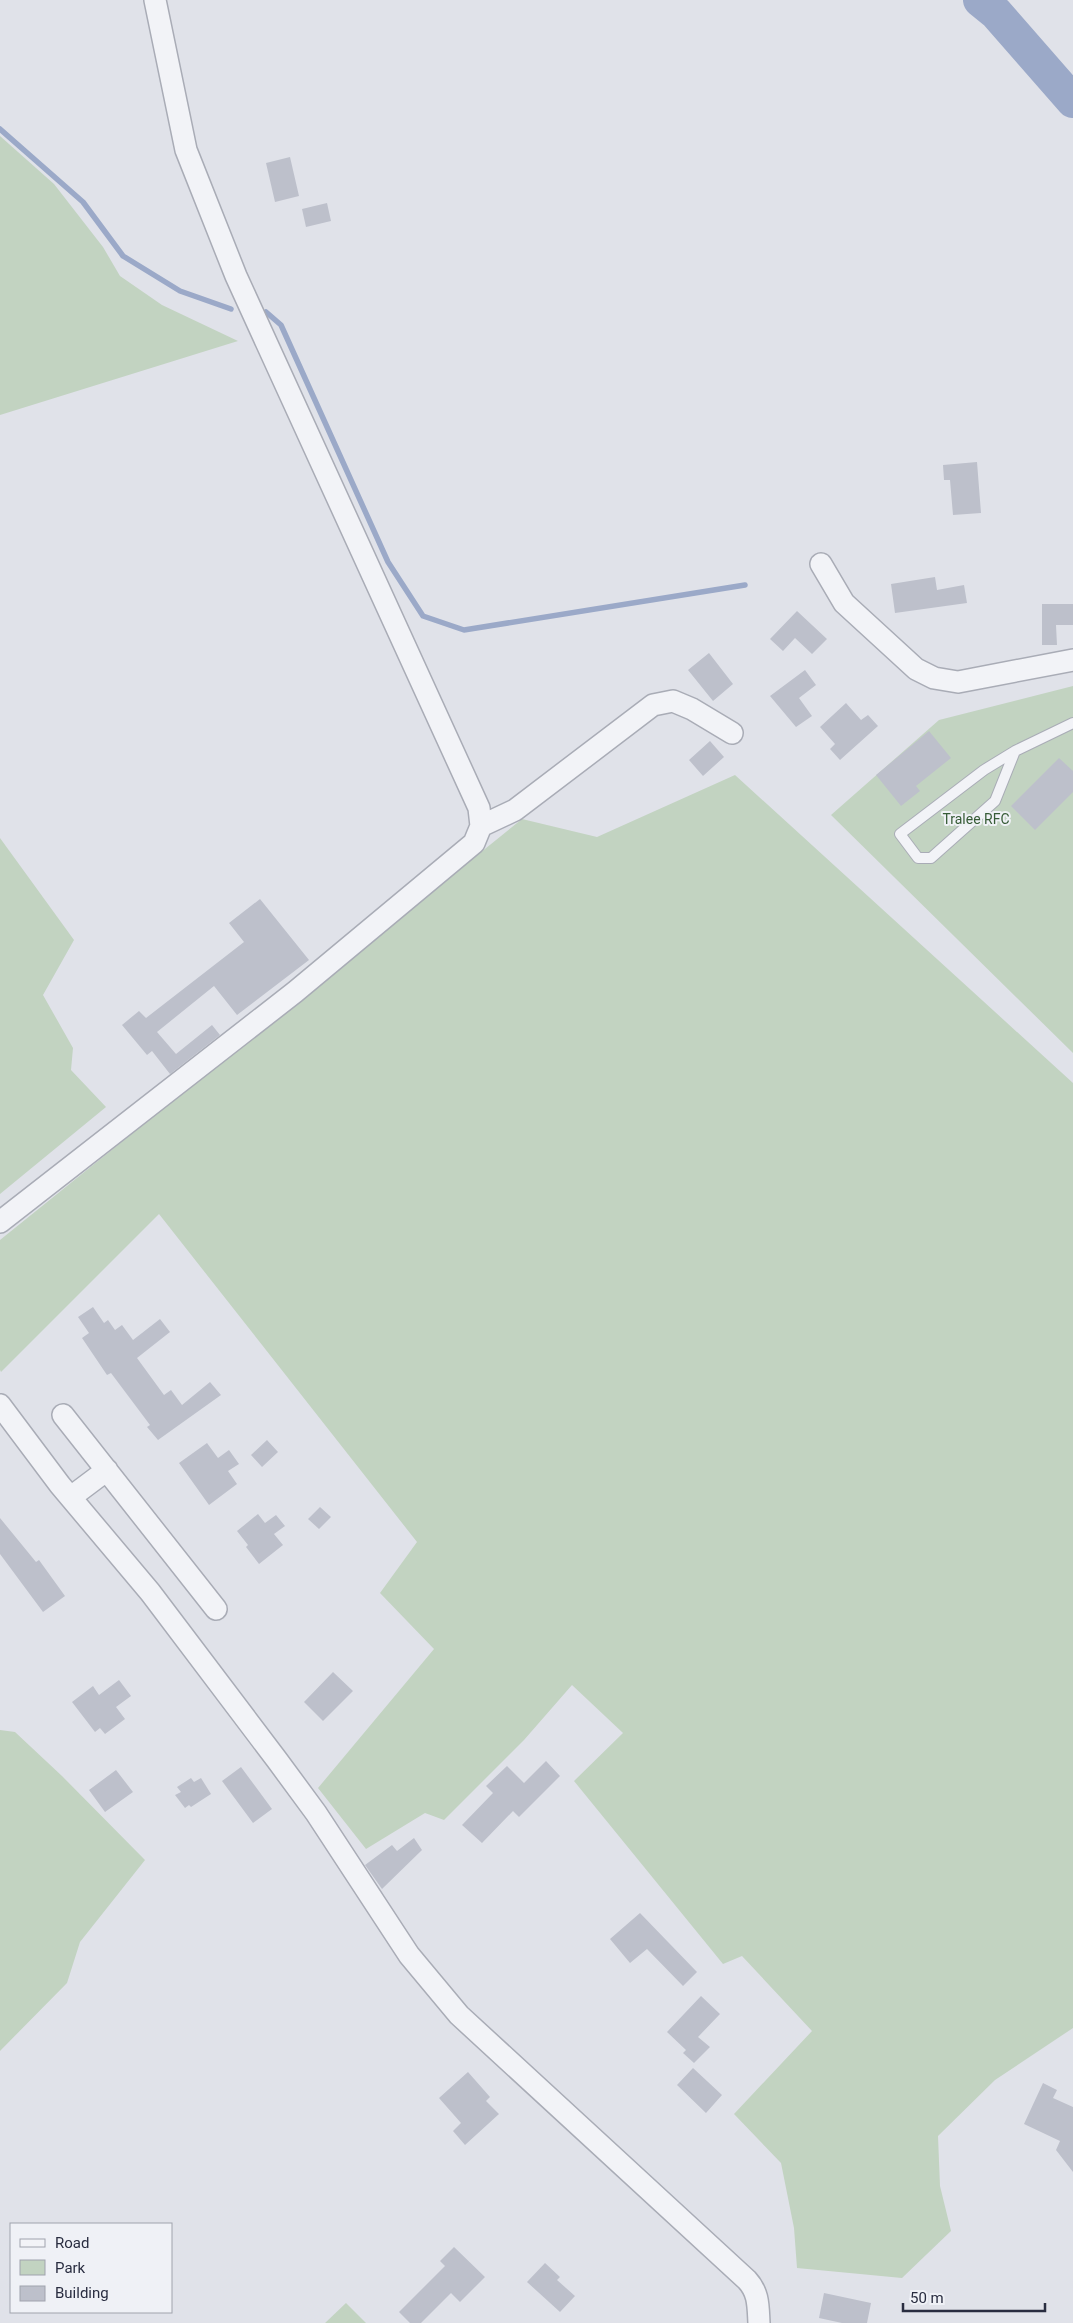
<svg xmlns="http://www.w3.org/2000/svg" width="1073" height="2323" font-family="Roboto,sans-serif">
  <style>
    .green { fill: #c2d3c1 }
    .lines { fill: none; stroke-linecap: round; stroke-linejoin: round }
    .stream { stroke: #9ba9c8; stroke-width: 5.5 }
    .river { stroke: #9ba9c8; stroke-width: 34 }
    .building { fill: #bdc0cb }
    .lane-casing { stroke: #a9acb6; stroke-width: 12 }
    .street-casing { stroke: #a9acb6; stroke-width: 24 }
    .lane { stroke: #f2f3f7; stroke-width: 10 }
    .street { stroke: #f2f3f7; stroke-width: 21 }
    .labels { text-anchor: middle; stroke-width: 4; stroke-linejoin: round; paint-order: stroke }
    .park-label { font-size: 14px; fill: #365b36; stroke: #eff1f6 }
  </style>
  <rect width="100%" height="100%" fill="#e0e2e9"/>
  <path class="green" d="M0 136 54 184 103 247 120 276 162 305 238 341 0 415Z
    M1073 686V1053L831 815 939 720Z
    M735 775 1073 1083V2028L995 2080 938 2136 940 2186 951 2231 902 2278 797 2268 794 2228 781 2163 734 2114 812 2031 742 1956 723 1964 574 1781 623 1733 572 1685 524 1740 444 1820 425 1813 366 1849 318 1788 434 1649 380 1593 417 1542 159 1214 1 1372 0 1370V1240L522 819 597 837Z
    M0 838 74 940 43 995 73 1048 71 1070 106 1107 0 1194Z
    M0 1730 15 1732 62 1776 145 1860 80 1942 67 1983 0 2051Z
    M346 2303 366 2323H325Z"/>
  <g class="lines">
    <path class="stream" d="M0 129 83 202 123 256 180 291 231 309
      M266 312 281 325 388 562 423 616 464 630 745 585"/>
    <path class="river" d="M980 0 996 13 1073 101"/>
  </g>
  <path class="building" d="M290 157 299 196 275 202 266 163Z
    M327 203 331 221 306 227 302 209Z
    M977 462 981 513 953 515 950 480H944L943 465Z
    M935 577 937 590 964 585 967 603 895 613 891 584Z
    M1042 604H1073V625H1056L1057 645H1042Z
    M797 611 827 639 812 654 795 638 783 651 770 639Z
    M709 653 733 684 713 701 688 670Z
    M805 670 816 685 799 698 812 716 796 727 770 696Z
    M846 703 861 720 868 715 878 726 840 760 830 749 835 744 820 727Z
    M929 731 951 758 916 786 920 791 901 806 876 775Z
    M710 741 724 757 703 776 689 760Z
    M1059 758 1073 771V792L1035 830 1011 806Z
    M260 899 309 960 237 1015 214 986 157 1032 176 1054 212 1025 220 1035 170 1074 152 1051 147 1055 122 1025 139 1011 146 1018 244 942 229 923Z
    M93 1307 104 1323 108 1320 115 1330 122 1325 133 1340 160 1319 170 1332 137 1358 164 1395 171 1390 182 1405 210 1382 221 1395 158 1440 147 1427 150 1425 111 1373 107 1375 82 1338 89 1333 78 1317Z
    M267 1440 278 1452 262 1467 251 1455Z
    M207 1443 218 1458 229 1450 239 1464 228 1471 237 1484 209 1505 179 1463Z
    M320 1507 331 1517 319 1529 308 1519Z
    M258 1514 265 1523 276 1515 285 1526 274 1534 283 1545 259 1564 246 1547 248 1545 237 1531Z
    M0 1518 36 1562 39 1560 65 1596 43 1612 0 1554Z
    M333 1672 353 1691 323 1721 304 1702Z
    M119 1680 131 1696 116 1707 125 1719 105 1734 100 1728 95 1732 72 1702 93 1686 99 1695Z
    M546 1761 560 1776 519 1817 513 1811 482 1843 462 1825 493 1793 486 1786 507 1766 524 1783Z
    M241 1767 272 1809 253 1823 222 1781Z
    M116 1770 133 1792 105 1812 89 1790Z
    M191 1778 194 1782 201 1778 211 1794 191 1807 189 1805 185 1808 175 1795 181 1792 177 1787Z
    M414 1838 422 1850 382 1889 365 1865 392 1845 397 1851Z
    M640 1913 697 1972 683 1986 647 1949 630 1963 610 1939Z
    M701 1996 720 2014 698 2037 710 2047 694 2063 683 2053 686 2050 667 2032Z
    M693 2068 722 2095 706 2113 677 2085Z
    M468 2072 490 2097 486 2101 499 2114 465 2145 453 2131 461 2123 439 2098Z
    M1043 2083 1057 2090 1053 2098 1073 2107V2172L1056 2150 1060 2141 1024 2124Z
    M454 2247 485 2277 460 2302 451 2293 421 2323H410L399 2312 445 2266 440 2261Z
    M545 2263 560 2277 557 2280 575 2296 560 2312 527 2282Z
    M824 2293 871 2303 867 2323H842L819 2318Z"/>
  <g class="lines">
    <defs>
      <path id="lane" d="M1015 751 995 801 931 858H918L900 834 984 770 1015 751 1073 723"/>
      <path id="street" d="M821 564 844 603 916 669 934 678 958 682 1073 660
        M481 826 515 810 653 705 673 701 692 709 732 733
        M0 1222 295 992 474 843 481 826 479 808 236 276 186 150 155 0
        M0 1405 60 1485 150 1592 277 1760 316 1813 409 1955 459 2015 747 2280C759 2293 758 2306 759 2323
        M63 1415 216 1609
        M71 1497 107 1470"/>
    </defs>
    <use href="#lane" class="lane-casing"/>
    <use href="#street" class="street-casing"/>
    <use href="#lane" class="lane"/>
    <use href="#street" class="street"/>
  </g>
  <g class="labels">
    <g class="park-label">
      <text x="976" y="824">Tralee RFC</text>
    </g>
  </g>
  <rect x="10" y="2223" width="162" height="90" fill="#eff1f6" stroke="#a0a3ad"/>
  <rect x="20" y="2239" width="25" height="8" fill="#f2f3f7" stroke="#a0a3ad"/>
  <text x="55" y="2248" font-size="15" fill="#292d40">Road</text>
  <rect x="20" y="2260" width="25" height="15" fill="#c2d3c1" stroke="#a0a3ad"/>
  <text x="55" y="2273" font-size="15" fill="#292d40">Park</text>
  <rect x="20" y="2286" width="25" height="15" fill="#bdc0cb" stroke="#a0a3ad"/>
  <text x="55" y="2298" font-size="15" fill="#292d40">Building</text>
  <path d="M903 2303v8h142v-8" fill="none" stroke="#292d40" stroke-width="2.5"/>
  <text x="910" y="2303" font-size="15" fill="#292d40" stroke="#eff1f6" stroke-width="4" paint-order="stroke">50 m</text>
</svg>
